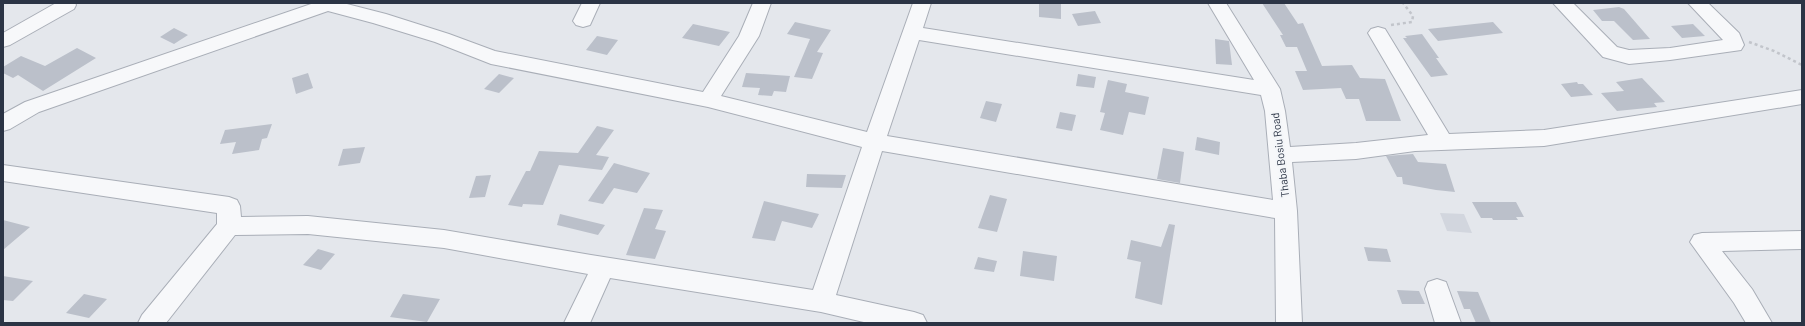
<svg xmlns="http://www.w3.org/2000/svg" width="1805" height="326" font-family="Barlow,sans-serif">
  <style>
    .built { fill: #d2d6de }
    .building { fill: #bbc0ca }
    .lines { fill: none; stroke-linecap: round; stroke-linejoin: round }
    .minor-casing { stroke: #a9aeb7; stroke-width: 2 }
    .path { stroke: #c2c5cb; stroke-width: 2.5; stroke-dasharray: 3 3; stroke-linecap: butt }
    .minor { fill: #f7f8fa; fill-rule: evenodd }
    .labels { text-anchor: middle; stroke-width: 4; stroke-linejoin: round; paint-order: stroke }
    .street-label { font-size: 11px; fill: #2b3445; stroke: #f4f6f9 }
  </style>
  <rect width="100%" height="100%" fill="#e4e7ec"/>
  <path class="built" d="M1440 213 1464 214 1472 233 1447 231Z"/>
  <path class="building" d="M1039 3H1061V19L1039 17Z
    M1262 3H1284L1298 24 1303 23 1322 66 1352 65 1360 78 1385 79 1401 121H1366L1359 99H1346L1341 88 1303 90 1295 71H1307L1297 47H1286L1280 35H1283Z
    M1619 7 1624 9 1650 39 1633 40 1614 21H1602L1593 10Z
    M1095 11 1101 23 1078 26 1072 14Z
    M795 22 831 30 817 52 823 53 812 79 794 77 810 39 787 34Z
    M1493 22 1503 33 1438 41 1428 29Z
    M693 24 730 32 719 46 682 38Z
    M1693 24 1705 36 1682 38 1671 26Z
    M174 28 188 35 174 44 160 37Z
    M1422 34 1439 58H1436L1448 75 1431 77 1403 38H1407L1405 36Z
    M597 36 618 40 607 55 586 50Z
    M1215 39 1229 41 1232 65 1216 64Z
    M77 48 96 58 43 91 18 75 13 78 3 73V67L21 56 45 66Z
    M308 73 313 88 296 94 292 78Z
    M746 73 790 76 786 92 774 91 772 96 758 95 760 88 742 87Z
    M499 74 514 78 499 93 484 89Z
    M1078 74 1096 77 1094 88 1076 86Z
    M1642 78 1665 102 1654 103 1657 107 1617 111 1601 93 1624 91 1616 82Z
    M1108 80 1127 84 1125 92 1149 97 1145 115 1129 112 1123 135 1100 130 1105 113 1100 112Z
    M1577 82 1578 84H1583L1593 95 1571 97 1561 84Z
    M986 101 1002 104 996 122 980 118Z
    M1060 112 1076 115 1072 131 1056 128Z
    M272 124 267 138 262 139 259 150 232 154 236 142 220 144 225 130Z
    M597 126 614 130 596 155 609 157 602 170 559 165 543 205 523 204 522 207 508 205 526 171H530L539 151 578 153Z
    M1197 137 1220 142 1219 155 1195 150Z
    M365 147 360 163 338 166 343 149Z
    M1163 148 1184 152 1180 183 1157 179Z
    M1413 154 1418 162 1446 164 1455 192 1436 190 1403 184 1402 177H1397L1386 156Z
    M614 163 650 173 637 193 614 188 603 204 588 201Z
    M807 174 846 175 842 188 806 187Z
    M491 175 485 197 469 198 476 176Z
    M990 195 1007 199 997 232 978 228Z
    M764 201 819 214 812 228 782 221 775 241 752 238Z
    M1472 202H1516L1524 217H1516L1518 220H1493L1492 218H1481Z
    M644 208 663 210 655 229 666 231 655 259 626 255Z
    M560 214 605 225 598 235 557 225Z
    M3 220 30 227 3 250Z
    M1169 224 1175 225 1162 305 1135 298 1141 262 1127 259 1131 240 1161 247Z
    M1364 247 1387 249 1391 262 1368 261Z
    M318 249 335 254 321 270 303 265Z
    M1023 251 1057 256 1054 281 1020 276Z
    M978 257 997 261 994 272 974 269Z
    M3 276 33 281 13 301 3 300Z
    M1397 290 1419 291 1425 304H1402Z
    M1457 291 1478 292 1491 323H1476L1470 309H1464Z
    M84 294 107 299 89 318 66 313Z
    M403 294 440 299 427 322 390 317Z"/>
  <g class="lines">
    <defs>
      <path id="minor" d="M56 3H75L76 5 74 9 10 45 3 47V33Z
        M314 3H343L386 14 449 34 495 51 703 92 739 36 753 3H771L759 36 721 96 867 132 913 3H931L923 28 1254 80 1208 3H1226L1280 89 1285 111 1290 147 1356 143 1428 135 1368 33 1371 29 1378 27 1385 29 1449 134 1544 130 1802 90V104L1544 146 1415 151 1356 159 1292 162 1297 211 1302 323H1276L1275 218 882 151 836 295 914 312 923 315 927 323H868L821 312 610 278 590 323H564L588 274 444 248 308 234 235 235 166 323H138L142 315 217 224V213L3 181V165L229 197 237 200 240 206 241 217 308 216 444 230 591 255 813 290 862 147 708 107 491 64 435 42 373 23 328 11 39 112 10 129 3 131V114L25 102ZM919 40 1261 95 1265 111 1273 200 887 136Z
        M582 3H600L590 25 583 27 576 25 573 21Z
        M1553 3H1573L1617 47 1629 50 1670 48 1723 40 1688 3H1708L1739 33 1744 45 1741 50 1734 51 1670 60 1629 64 1603 57Z
        M1802 231V249L1722 251 1752 289 1772 323H1746L1734 303 1690 242 1694 235 1702 233Z
        M1437 279 1446 282 1461 323H1435L1425 289 1428 282Z"/>
    </defs>
    <use href="#minor" class="minor-casing"/>
    <path class="path" d="M1391 25 1412 22 1413 16 1403 3
      M1749 42 1774 51 1802 65"/>
    <use href="#minor" class="minor"/>
  </g>
  <g class="labels">
    <g class="street-label">
      <text transform="translate(1280 155) rotate(-97)" y="4">Thaba Bosiu Road</text>
    </g>
  </g>
  <rect width="1805" height="326" fill="none" stroke="#2b3445" stroke-width="8"/>
</svg>
